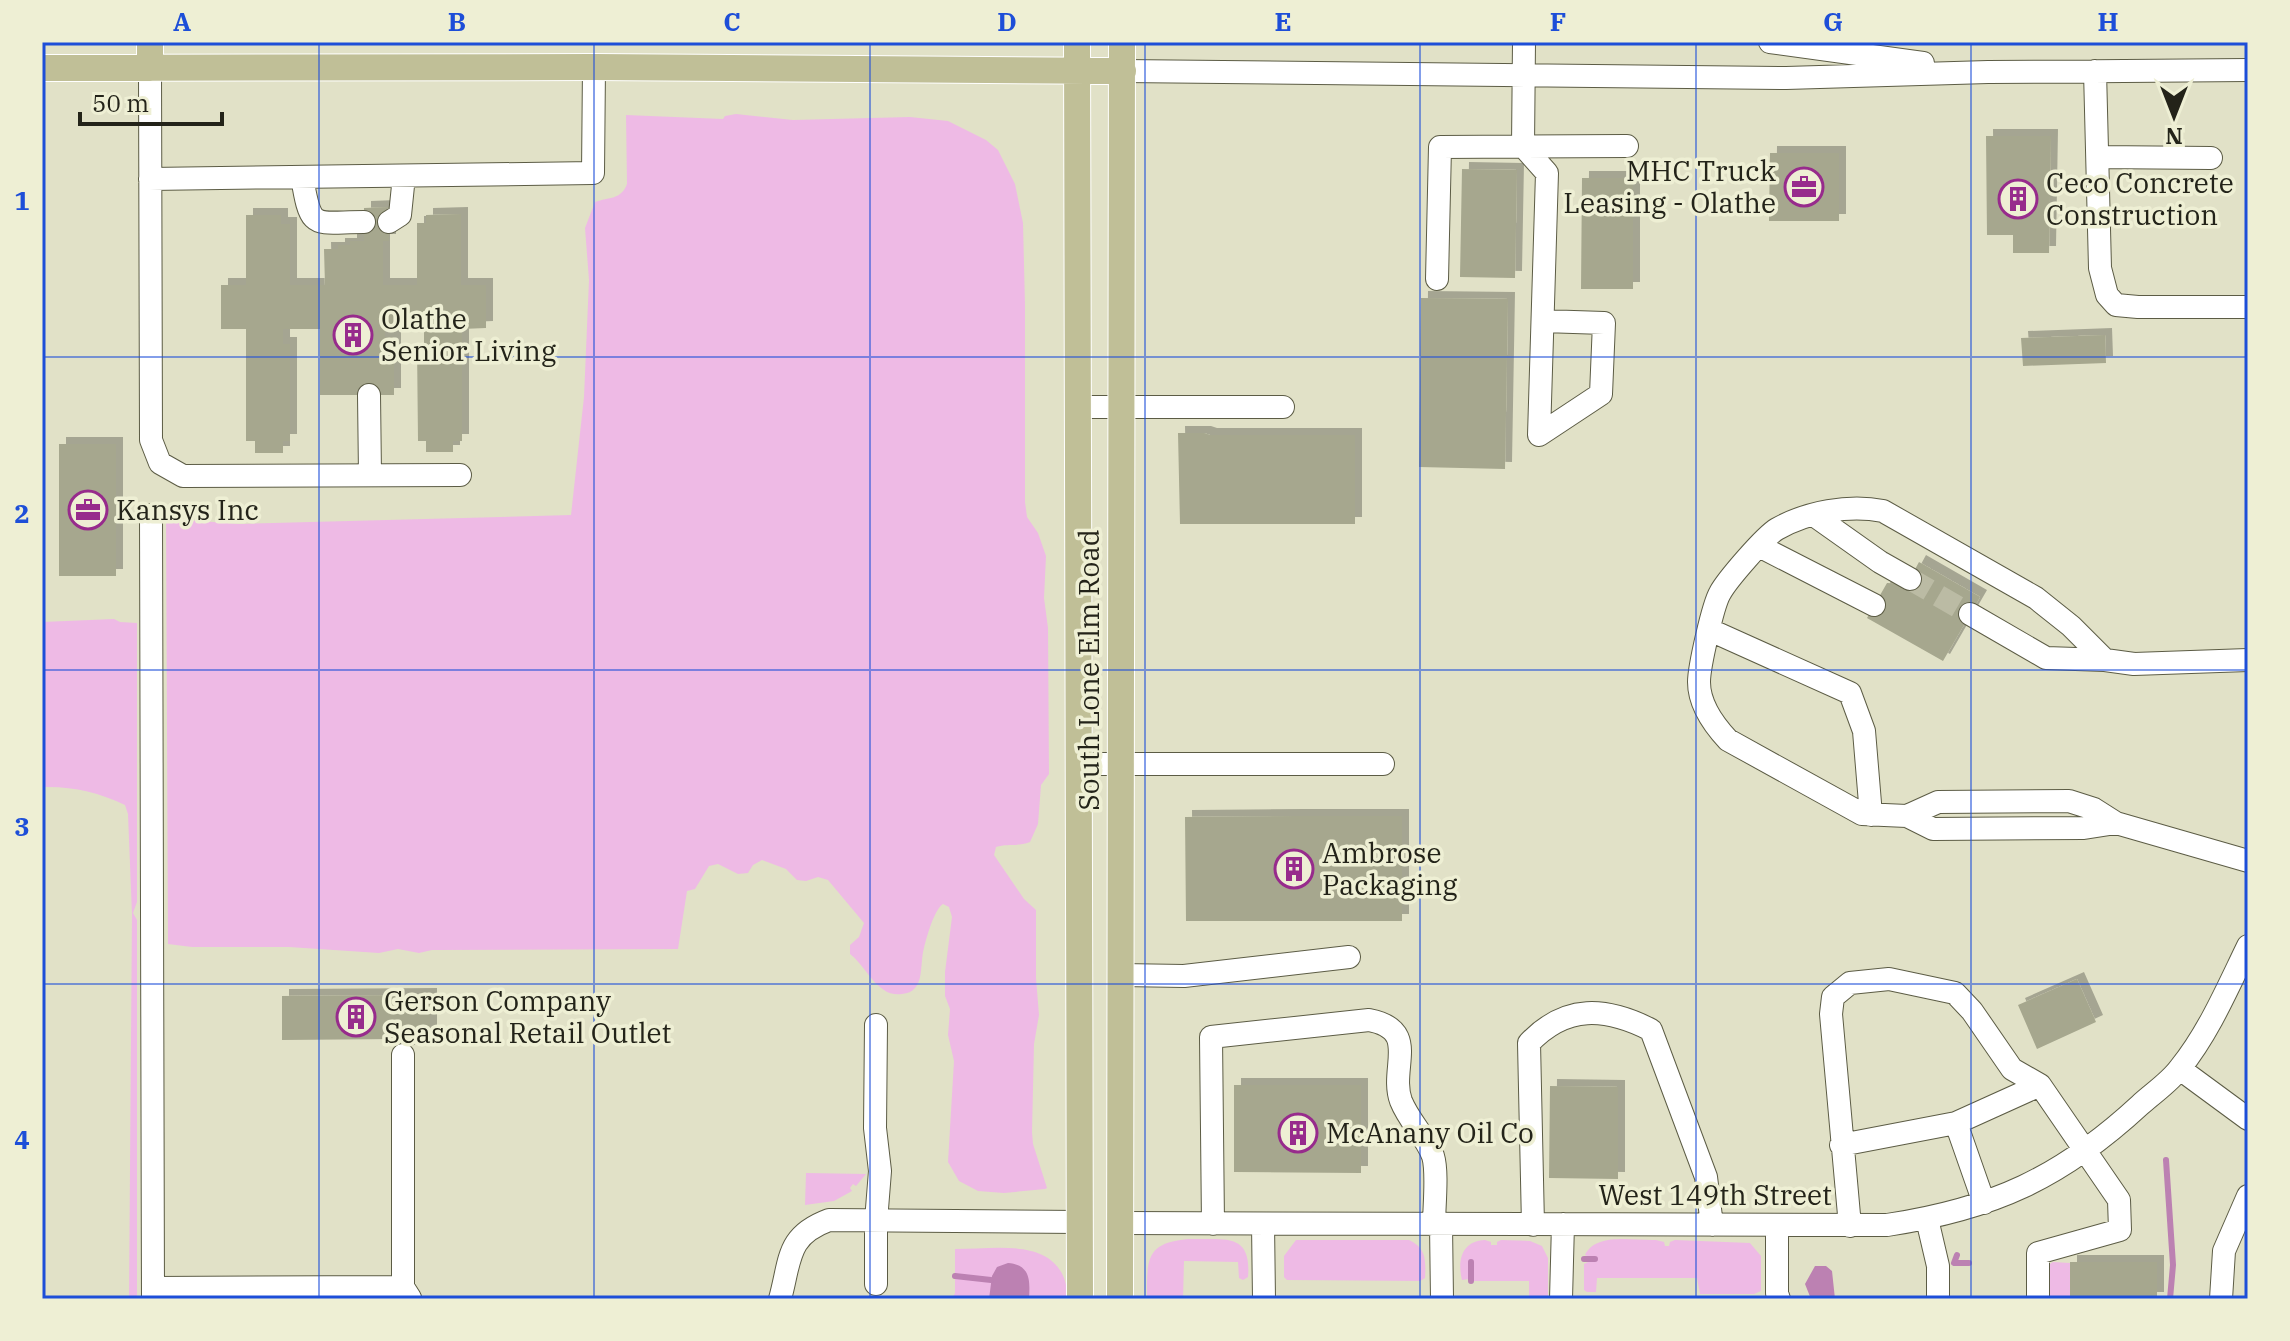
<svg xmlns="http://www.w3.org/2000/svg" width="2290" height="1341" font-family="'IBM Plex Serif',serif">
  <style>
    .green { fill: #eebae5 }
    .water { fill: #bc81b2 }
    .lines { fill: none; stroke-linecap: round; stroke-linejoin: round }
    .stream { stroke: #bc81b2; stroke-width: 6 }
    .building { fill: #a6a78e; filter: url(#shadow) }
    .minor-tunnel { stroke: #bbbba4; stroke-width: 22; stroke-dasharray: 22 11; stroke-linecap: butt }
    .minor-casing { stroke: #5c5c45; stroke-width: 24 }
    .major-casing { stroke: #fff; stroke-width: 28 }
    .minor { stroke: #fff; stroke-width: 22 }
    .major { stroke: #c0bf97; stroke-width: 26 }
    .grid { fill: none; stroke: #1d4ed8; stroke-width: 2; stroke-opacity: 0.55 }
    .labels { text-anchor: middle; stroke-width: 7; stroke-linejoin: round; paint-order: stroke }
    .poi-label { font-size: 28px; fill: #232319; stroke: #eeefd4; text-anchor: start }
    .street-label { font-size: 28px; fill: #232319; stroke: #eeefd4 }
    .neatline { fill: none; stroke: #1d4ed8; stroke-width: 3 }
    .grid-label { font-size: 26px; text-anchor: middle; font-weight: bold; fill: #1d4ed8 }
  </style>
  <defs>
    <filter id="shadow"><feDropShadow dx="7" dy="-7" stdDeviation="0" flood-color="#0004"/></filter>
  </defs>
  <rect width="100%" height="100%" fill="#e1e1c7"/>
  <path class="green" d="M736 114 793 120 910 117 948 121 986 140 998 150 1015 184 1023 223 1025 305V502L1027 517 1038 533 1046 556 1044 598 1048 628 1049 774 1041 785 1038 824 1030 842C1018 847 1008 843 996 847L994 855 1024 899 1036 910V978L1039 1015 1034 1044 1032 1132 1033 1144 1047 1188 1045 1189 1004 1193 978 1191 959 1181 948 1162 954 1061 948 1035 950 1009 945 996V972L952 917 949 907 943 904C934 910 927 936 924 948 919 965 926 992 902 994 896 995 889 994 884 990 871 982 863 964 850 954V945L859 937 864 923 828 880 818 877 806 881 797 880 786 869 762 860 753 865 748 873 738 874 718 864 709 866 695 889 687 891 678 949 432 950 419 953 398 949 379 953 289 947H192L168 944 166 508 186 520 240 524 571 515 584 397 589 280 585 228 595 202C609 197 621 200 627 184L626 115 723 119 725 116Z
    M114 619 120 622 137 623V902L133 913 137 920V1299H129L132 914 128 814 125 805C98 792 72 786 42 787V622Z
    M806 1173 866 1174 856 1186 853 1184 850 1188 852 1191 834 1201 805 1205Z
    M1188 1239C1223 1240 1252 1231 1248 1277L1243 1280 1239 1278 1238 1262 1184 1261 1183 1299H1147C1147 1260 1145 1243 1188 1239Z
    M1296 1240H1409C1426 1248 1426 1260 1425 1278L1420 1281 1287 1280 1284 1277V1256Z
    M1485 1240 1491 1242V1245H1497V1242L1501 1240 1530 1241 1542 1246 1548 1258V1299H1529V1281H1473L1472 1260 1469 1261V1279L1462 1280C1457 1260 1462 1241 1485 1240Z
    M1656 1240 1664 1242 1665 1246H1669L1670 1242 1675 1240 1750 1243 1761 1256V1291L1754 1294H1700L1697 1278H1597L1596 1292H1587L1584 1290V1264L1590 1261V1257L1585 1255C1596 1232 1634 1241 1656 1240Z
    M955 1249C1000 1249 1065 1235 1068 1299H952L955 1293Z
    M2053 1262 2070 1263V1299H2050V1264Z"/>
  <path class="water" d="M1008 1263C1031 1265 1030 1281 1029 1299H989L992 1276 997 1267Z
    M1815 1266H1826L1832 1271 1835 1299H1811L1805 1284Z"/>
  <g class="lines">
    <path class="stream" d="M2166 1160 2173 1265 2170 1299
      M1957 1255 1954 1263H1969
      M1584 1259H1595
      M1471 1262V1281
      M955 1276 991 1280"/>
  </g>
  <path class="building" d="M1986 136H2051L2049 253H2013V235H1987Z
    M1770 153H1839V221H1769Z
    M1462 169 1517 170 1515 278 1460 277Z
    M1582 178H1633V289H1581Z
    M389 207V241H383V285H417V223H426V215L461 214V285H486V328L462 329V441H453V452H426V441H418L417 344H424V329H385V337H394V395H320V329H283V344H290V441H283V453H255V441H246V329H221V285H246V215H281V224H290V285H325L324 249H338V245H350V241H364V208Z
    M1421 298 1508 299 1505 469 1419 467Z
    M2105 335 2106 363 2023 366 2021 338Z
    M1178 433H1204L1210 435H1355V524H1180Z
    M59 444H116V576H59Z
    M1919 562 1980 597 1943 661 1867 618 1887 583 1907 584Z
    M1298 816H1402V921H1186L1185 817Z
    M2077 979 2096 1022 2037 1049 2018 1005Z
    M430 995V1039H408V1052L398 1053V1039L282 1040V996Z
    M1234 1085H1361V1173L1234 1172Z
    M1550 1086 1618 1087V1179L1549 1178Z
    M2070 1262H2157V1299H2070Z"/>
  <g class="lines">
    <path class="minor-tunnel" d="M1910 579 1970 614"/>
    <defs>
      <path id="minor" d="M1524 42 1523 146 1547 173 1539 435 1601 394 1604 323 1543 321
        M1770 42 1923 63
        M150 68 151 440 160 463 183 476 460 475
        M1123 71 1786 78 1988 72 2248 70
        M2095 71 2100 268 2107 295 2116 305 2138 307H2248
        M2098 157 2211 158
        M302 177C311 232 313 222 364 222
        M150 179 593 173 594 67
        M389 222 400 215 404 176
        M1437 279 1440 147 1627 146
        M369 395 370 475
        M1078 407H1283
        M151 515 153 1299
        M1815 516 1880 562 1910 579
        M1759 546 1874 605
        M1970 614 2046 658 2105 660
        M1710 630 1850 693 1864 731 1871 815
        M2248 660 2134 664 2105 660 2071 626 2036 598 1883 511C1849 504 1807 512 1777 529 1765 536 1727 580 1720 593 1713 605 1699 667 1699 682 1699 704 1714 725 1728 740L1862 814 1907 816 1938 802 2069 801 2094 809 2116 823 2248 861
        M1077 764H1383
        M1907 816 1933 829 2084 828 2116 823
        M1121 975 1184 976 1349 957
        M876 1025 875 1128 880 1171 876 1221V1284
        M403 1055V1287L410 1298
        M2180 1069 2248 1119
        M1956 1123 1984 1203
        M1841 1145 1956 1123 2040 1085
        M1927 1219 1938 1266V1299
        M1120 1223 1887 1225C1993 1209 2061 1178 2140 1105 2153 1093 2170 1082 2180 1068 2209 1032 2228 987 2248 946
        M1213 1224 1211 1037 1369 1020C1421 1030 1389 1068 1401 1101 1409 1121 1426 1137 1433 1156 1438 1172 1434 1207 1434 1225
        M1263 1224 1264 1299
        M1441 1225 1442 1299
        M1533 1225 1529 1043C1566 1004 1606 1007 1651 1030L1706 1177 1712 1225
        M1777 1226V1293L1779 1299
        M1850 1226 1831 1014 1833 997 1850 983 1889 979 1955 993 1972 1011 2012 1069 2040 1085 2119 1200 2120 1230 2038 1253V1299
        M153 1288 403 1287
        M780 1299C791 1259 786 1236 829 1220L1079 1222
        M1561 1299 1563 1224
        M2221 1299 2224 1251 2248 1196"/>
      <path id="major" d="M1077 42 1080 1299
        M42 68 594 67 1123 71
        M150 68V42
        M1120 1299 1122 42"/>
    </defs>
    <use href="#minor" class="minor-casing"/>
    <use href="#major" class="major-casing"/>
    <use href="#minor" class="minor"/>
    <use href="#major" class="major"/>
  </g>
  <path class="grid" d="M319 42V1299M594 42V1299M870 42V1299M1145 42V1299M1420 42V1299M1696 42V1299M1971 42V1299M42 357H2248M42 670H2248M42 984H2248"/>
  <defs>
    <symbol id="office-ring" viewBox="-11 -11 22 22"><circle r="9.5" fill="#eeefd4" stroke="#972b8c" stroke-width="1.5"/><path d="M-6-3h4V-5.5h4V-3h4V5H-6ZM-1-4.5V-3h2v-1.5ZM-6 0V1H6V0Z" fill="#972b8c"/></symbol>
    <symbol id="building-ring" viewBox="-11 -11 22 22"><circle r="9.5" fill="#eeefd4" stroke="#972b8c" stroke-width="1.5"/><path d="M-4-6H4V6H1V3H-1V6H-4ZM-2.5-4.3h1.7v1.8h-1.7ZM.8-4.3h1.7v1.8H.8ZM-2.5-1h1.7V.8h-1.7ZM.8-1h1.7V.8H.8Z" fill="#972b8c"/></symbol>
  </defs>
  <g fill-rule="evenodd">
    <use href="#office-ring" x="1782" y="165" width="44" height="44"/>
    <use href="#building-ring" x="1996" y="177" width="44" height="44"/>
    <use href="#building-ring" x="331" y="313" width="44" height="44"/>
    <use href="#office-ring" x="66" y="488" width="44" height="44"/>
    <use href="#building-ring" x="1272" y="847" width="44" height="44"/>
    <use href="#building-ring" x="334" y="995" width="44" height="44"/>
    <use href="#building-ring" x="1276" y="1111" width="44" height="44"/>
  </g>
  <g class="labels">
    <g class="poi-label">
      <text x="1776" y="181" text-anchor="end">MHC Truck<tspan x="1776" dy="32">Leasing - Olathe</tspan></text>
      <text x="2046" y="193">Ceco Concrete<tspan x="2046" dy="32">Construction</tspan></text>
      <text x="381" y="329">Olathe<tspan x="381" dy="32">Senior Living</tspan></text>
      <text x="116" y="520">Kansys Inc</text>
      <text x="1322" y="863">Ambrose<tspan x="1322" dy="32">Packaging</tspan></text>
      <text x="384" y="1011">Gerson Company<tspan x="384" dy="32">Seasonal Retail Outlet</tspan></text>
      <text x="1326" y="1143">McAnany Oil Co</text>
    </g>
    <g class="street-label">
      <text transform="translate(1089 670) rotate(-90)" y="10">South Lone Elm Road</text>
      <text x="1715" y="1205">West 149th Street</text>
    </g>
  </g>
  <rect width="2290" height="1341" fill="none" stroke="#eeefd4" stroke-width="88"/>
  <g transform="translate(2174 116) rotate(180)" stroke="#eeefd4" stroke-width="6" paint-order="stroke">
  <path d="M0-6L14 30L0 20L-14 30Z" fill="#232319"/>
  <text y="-12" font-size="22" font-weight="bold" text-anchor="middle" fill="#232319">N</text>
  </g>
  <path d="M80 112v12h142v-12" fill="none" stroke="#232319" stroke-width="4"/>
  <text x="92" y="112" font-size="24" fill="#232319" stroke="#eeefd4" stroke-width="6" paint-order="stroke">50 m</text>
  <rect x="44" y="44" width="2202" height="1253" class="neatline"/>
  <g class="grid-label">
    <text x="182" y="31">A</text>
    <text x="457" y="31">B</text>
    <text x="732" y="31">C</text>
    <text x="1007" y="31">D</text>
    <text x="1283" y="31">E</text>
    <text x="1558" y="31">F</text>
    <text x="1833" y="31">G</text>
    <text x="2108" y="31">H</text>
    <text x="22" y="210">1</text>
    <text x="22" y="523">2</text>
    <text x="22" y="836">3</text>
    <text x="22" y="1149">4</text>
  </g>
</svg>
